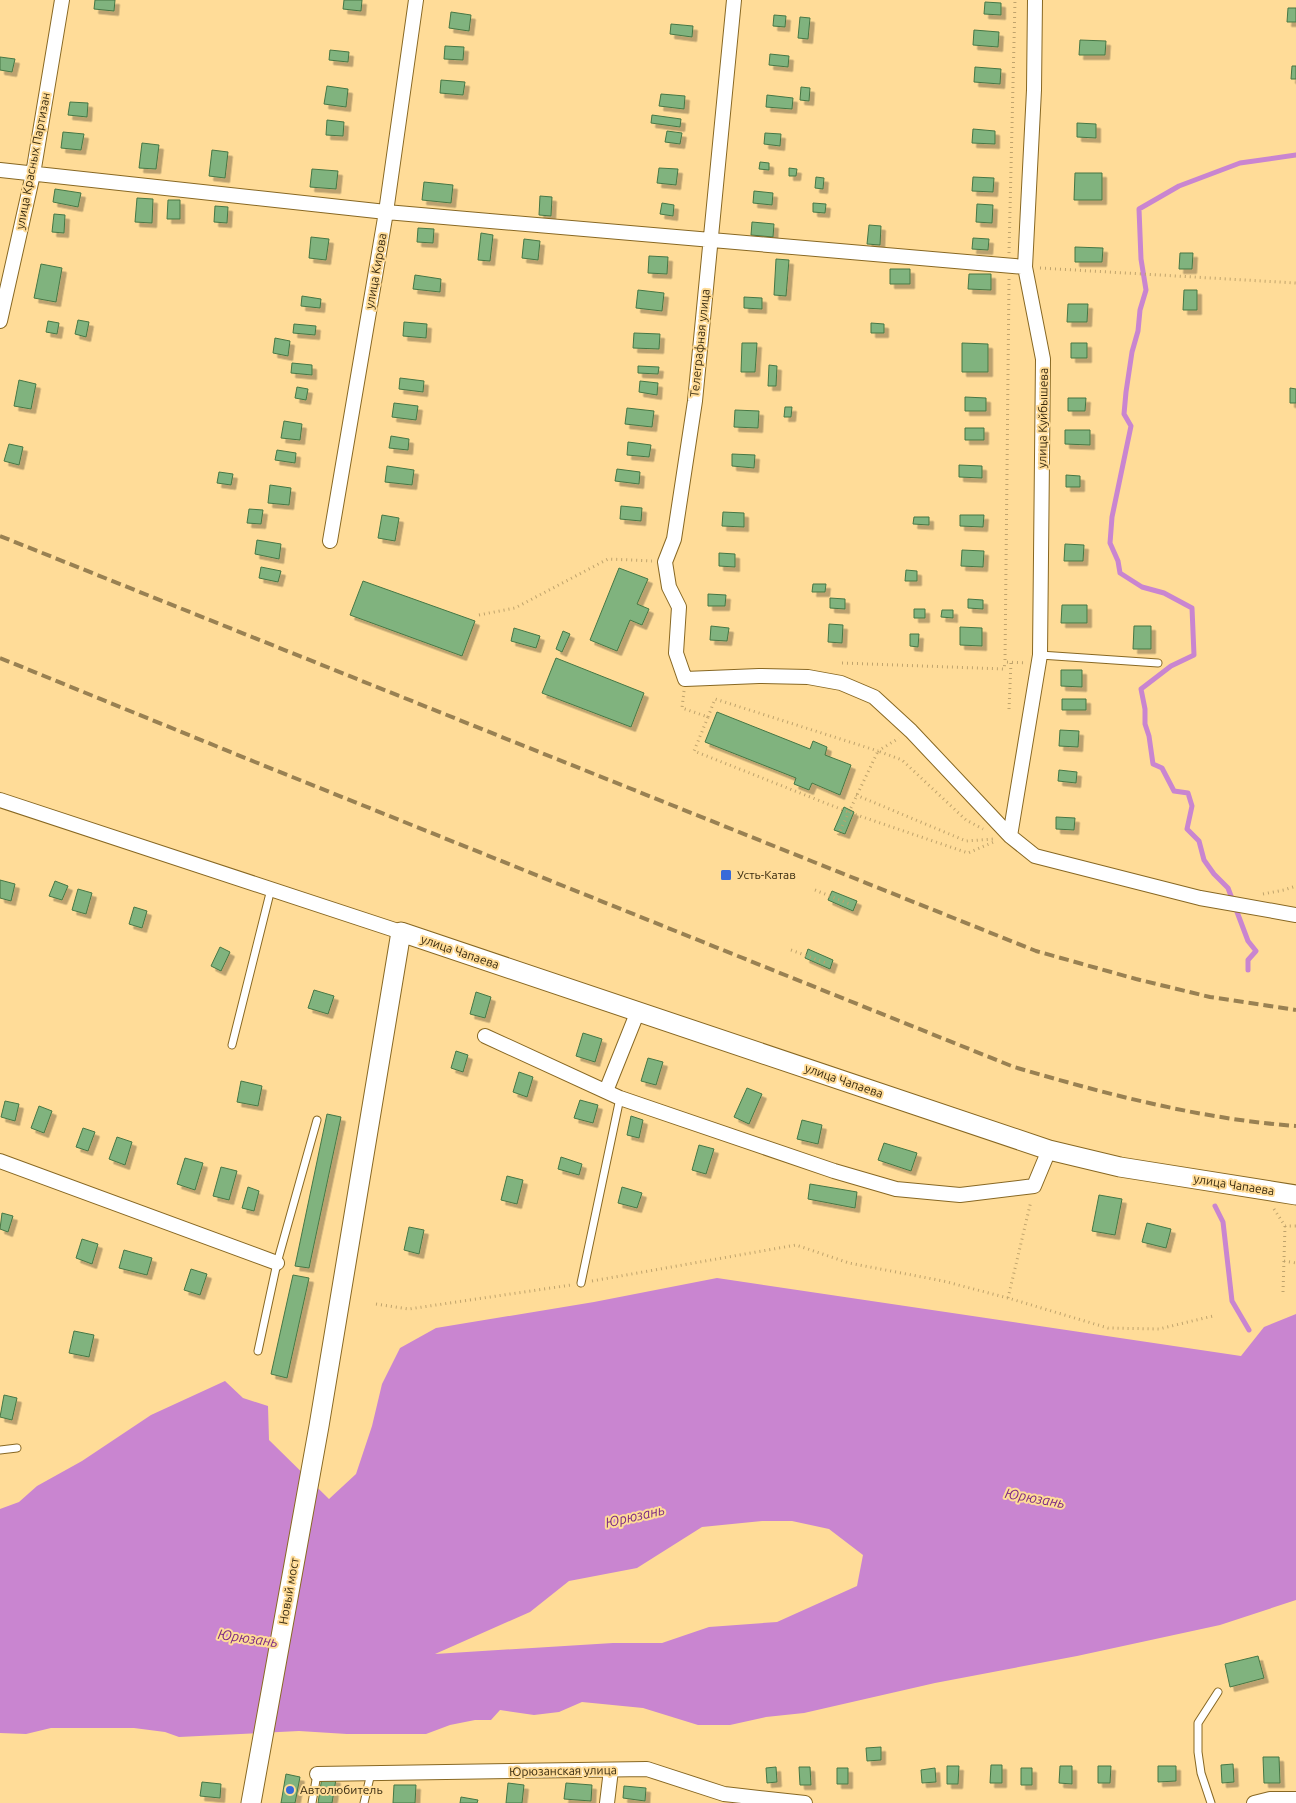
<svg xmlns="http://www.w3.org/2000/svg" width="1296" height="1803" font-family="Ubuntu,sans-serif">
  <style>
    .water { fill: #c985d0; fill-rule: evenodd }
    .lines { fill: none; stroke-linecap: round; stroke-linejoin: round }
    .stream { stroke: #c985d0; stroke-width: 5 }
    .building { fill: #80b37e; stroke: #467745; filter: url(#shadow) }
    .service-casing { stroke: #886823; stroke-width: 9 }
    .minor-casing { stroke: #886823; stroke-width: 16 }
    .secondary-casing { stroke: #886823; stroke-width: 21 }
    .path { stroke: #bfa36c; stroke-width: 3; stroke-dasharray: 1 4; stroke-linecap: butt }
    .service { stroke: #fff; stroke-width: 7 }
    .minor { stroke: #fff; stroke-width: 14 }
    .secondary { stroke: #fff; stroke-width: 19 }
    .rail { stroke: #998152; stroke-width: 4; stroke-dasharray: 10 5; stroke-linecap: butt }
    .poi-dot { fill: #386ad9; stroke: #ffdc98; stroke-width: 2 }
    .labels { text-anchor: middle; stroke-width: 4; stroke-linejoin: round; paint-order: stroke }
    .street-label { font-size: 12px; fill: #392b0f; stroke: #ffdc98 }
    .poi-label { font-size: 12px; fill: #392b0f; stroke: #ffdc98; text-anchor: start }
    .water-label { font-size: 14px; font-style: italic; fill: #7c2a84; stroke: #ffdc98 }
  </style>
  <defs>
    <filter id="shadow"><feDropShadow dx="4.5" dy="4.5" stdDeviation="0" flood-color="#0004"/></filter>
  </defs>
  <rect width="100%" height="100%" fill="#ffdc98"/>
  <path class="water" d="M717 1278 1241 1356 1264 1327 1296 1314V1600L1220 1625 1077 1656 935 1683 804 1713 766 1717 730 1725H698L643 1708 582 1702 559 1712 534 1715 500 1710 491 1720H475L450 1725 426 1734H347L299 1731 179 1737 165 1732 134 1728H51L26 1734 0 1733V1509L19 1502 37 1486 82 1461 151 1415 225 1381 243 1398 268 1406 269 1440 329 1499 356 1474 372 1426 382 1384 400 1348 436 1328 594 1302ZM762 1521H792L829 1529 863 1555 857 1586 777 1622 709 1627 662 1643H613L435 1654 530 1612 569 1581 637 1568 702 1527Z"/>
  <g class="lines">
    <path class="stream" d="M1248 970V960L1256 951 1248 941 1228 888 1214 874 1204 860 1199 841 1187 829 1192 806 1188 793 1174 791 1162 768 1153 764 1149 736 1145 724V709L1141 689 1171 666 1194 655 1192 608 1164 593 1142 587 1120 573 1118 561 1110 543 1112 517 1131 426 1124 414 1126 392 1132 352 1138 331 1140 310 1146 290 1141 259 1139 209 1179 186 1240 163 1296 155
      M1215 1206 1223 1222 1232 1301 1249 1330"/>
  </g>
  <path class="building" d="M95 0H115L114 11 94 9Z
    M344 0H362L361 11 343 9Z
    M985 2 1001 3V15L984 14Z
    M1288 8H1296V22H1287Z
    M451 12 471 15 469 31 449 28Z
    M774 15 786 16 785 27 773 26Z
    M800 17 810 18 808 39 798 38Z
    M671 24 693 26 692 37 670 34Z
    M974 30 999 32 998 47 973 45Z
    M1080 40 1106 41 1105 55H1079Z
    M445 46 464 47 463 60 444 59Z
    M330 50 349 52 348 62 329 60Z
    M770 54 789 56 788 67 769 65Z
    M0 57 15 59 12 72 0 70Z
    M1292 66H1296V79H1291Z
    M975 67 1001 69 1000 84 974 82Z
    M441 80 465 82 463 95 440 93Z
    M327 86 348 89 346 107 324 104Z
    M801 87 810 88 809 101 800 100Z
    M661 94 685 96 684 109 659 106Z
    M767 95 793 98 792 109 766 107Z
    M70 102 88 103 87 117 68 115Z
    M652 115 681 119 680 127 651 123Z
    M327 120 344 122 343 136 326 135Z
    M1077 123 1096 124V138L1077 137Z
    M973 129 995 131V144L972 143Z
    M667 131 682 133 680 144 665 142Z
    M63 132 84 134 81 150 61 148Z
    M765 133 781 134 780 146 764 144Z
    M142 143 159 145 156 169 139 168Z
    M212 150 228 152 225 178 209 176Z
    M760 162 769 163V170L759 169Z
    M659 168 678 169 676 185 657 183Z
    M789 168 797 169 796 176H789Z
    M312 169 338 171 336 189 310 187Z
    M1075 173H1102V200H1074Z
    M816 177 824 178 823 189 815 188Z
    M973 177 994 178 993 192 972 191Z
    M424 182 453 185 451 203 422 200Z
    M55 189 81 193 78 207 53 202Z
    M754 191 773 193 772 205 753 203Z
    M540 196 552 197 551 216 539 215Z
    M137 198 153 199 152 223 135 222Z
    M168 200H180V219H167Z
    M662 203 674 205 673 216 660 214Z
    M813 203 826 204 825 213 813 212Z
    M977 204 993 205 992 223 976 222Z
    M215 206 228 207 227 223 214 222Z
    M54 214 65 215 64 233 52 232Z
    M752 222 774 224 773 237 751 235Z
    M869 225 881 226 880 245 867 244Z
    M418 228 434 229 433 243 417 242Z
    M481 233 493 235 490 261 478 260Z
    M311 237 329 239 326 260 309 258Z
    M973 238 989 239 988 250 972 249Z
    M524 239 540 241 538 260 522 258Z
    M1075 247 1103 248 1102 262H1075Z
    M1180 253H1193L1192 269H1179Z
    M649 256 668 257 667 274 648 273Z
    M776 259 789 260 786 296 774 295Z
    M41 264 62 268 56 302 34 298Z
    M890 269H910V284H890Z
    M969 274H991V290L968 289Z
    M415 275 441 279 440 292 413 289Z
    M638 290 664 293 662 311 636 308Z
    M1184 290H1197V310H1183Z
    M302 296 321 299 320 308 301 306Z
    M744 297 762 298V309L744 308Z
    M1068 304H1088L1087 322H1067Z
    M78 320 89 322 86 337 75 334Z
    M48 321 59 323 57 334 46 332Z
    M404 322 427 324 426 338 403 336Z
    M871 323 884 324V333H871Z
    M294 324 316 326 315 335 293 333Z
    M634 333 660 334 659 349 633 348Z
    M275 338 290 341 288 356 273 353Z
    M742 343H757L755 372H741Z
    M962 343 988 344V372H962Z
    M1071 343H1087V358H1071Z
    M292 363 312 365V375L291 373Z
    M769 365 777 366 776 386H768Z
    M638 366 659 367 658 374 638 373Z
    M400 378 424 381 423 392 399 389Z
    M19 380 36 384 31 409 14 406Z
    M640 381 658 383 657 395 639 392Z
    M297 387 308 389 306 400 295 398Z
    M1290 388 1296 389V403H1290Z
    M965 397 986 398V411H965Z
    M1068 398H1086L1085 411H1068Z
    M394 403 418 406 416 420 392 417Z
    M785 407H792L791 417H784Z
    M627 408 654 411 652 427 625 424Z
    M735 410 759 411 758 428 734 427Z
    M284 421 302 424 300 440 281 438Z
    M965 428H984V440H965Z
    M1065 430H1090V445L1065 444Z
    M391 436 409 439 408 450 389 448Z
    M628 442 651 445 649 457 627 455Z
    M9 444 23 447 19 465 4 461Z
    M277 450 296 453 295 463 275 460Z
    M732 454 755 455 754 468 732 466Z
    M959 465 982 466V478L959 477Z
    M387 466 414 470 412 485 385 482Z
    M617 469 640 472 639 484 615 481Z
    M219 472 233 474 231 485 217 483Z
    M1066 475 1080 476V487H1066Z
    M270 485 291 488 289 505 268 503Z
    M621 506 642 508 641 521 620 519Z
    M249 509 263 510 261 524 247 523Z
    M723 512 744 513V527L722 526Z
    M382 515 399 518 395 541 378 538Z
    M960 515H984L983 527 960 526Z
    M914 517H929V525L913 524Z
    M257 540 281 544 279 559 255 554Z
    M1065 544 1084 545 1083 561H1064Z
    M962 550 984 551 983 567 961 566Z
    M719 553 735 554V567L719 566Z
    M261 567 281 571 278 582 259 578Z
    M619 568 648 579 637 604 649 609 642 625 630 620 617 651 590 640Z
    M906 570 917 571V581H905Z
    M363 581 475 621 462 656 350 615Z
    M813 584H826L825 592H812Z
    M708 594 726 595 725 606H708Z
    M830 598 845 599V609L830 608Z
    M968 599 983 600V609L968 608Z
    M1062 605H1087V623H1061Z
    M914 609H925V618H914Z
    M942 610H953V618L941 617Z
    M829 624 843 625 842 643 828 642Z
    M711 626 729 628 727 641 710 640Z
    M1134 626H1151V649H1133Z
    M960 627 982 628V646L960 645Z
    M514 628 540 636 536 648 511 641Z
    M563 631 570 634 562 652 556 649Z
    M910 634H919L918 647 910 646Z
    M556 658 644 693 631 727 542 693Z
    M1061 670H1082V687L1061 686Z
    M1062 699H1086V710H1062Z
    M717 712 810 749 813 741 827 747 825 755 851 765 840 795 812 783 809 790 794 784 796 778 705 742Z
    M1060 730 1079 731 1078 747 1059 746Z
    M1059 770 1077 772 1076 783 1058 781Z
    M844 807 854 812 845 834 834 830Z
    M1056 817 1075 818 1074 830 1056 829Z
    M0 880 15 884 11 901 0 898Z
    M55 881 68 886 62 900 49 896Z
    M78 889 92 893 86 914 72 910Z
    M832 891 857 901 853 911 828 900Z
    M134 907 147 911 142 928 129 924Z
    M220 947 230 952 221 971 211 966Z
    M808 949 833 960 830 969 805 958Z
    M314 990 334 996 328 1014 308 1008Z
    M476 992 491 997 485 1018 470 1014Z
    M583 1033 602 1039 595 1062 576 1056Z
    M456 1051 468 1055 463 1072 451 1068Z
    M648 1058 663 1062 656 1085 641 1081Z
    M519 1072 533 1077 527 1097 513 1092Z
    M241 1081 262 1086 258 1106 237 1102Z
    M747 1088 762 1094 749 1124 734 1117Z
    M580 1100 598 1105 593 1123 574 1118Z
    M5 1101 19 1104 15 1121 1 1117Z
    M39 1106 52 1111 44 1133 31 1128Z
    M327 1114 341 1117 309 1268 295 1266Z
    M631 1116 643 1120 639 1138 627 1135Z
    M802 1120 822 1125 818 1144 797 1139Z
    M83 1128 95 1132 88 1151 76 1147Z
    M117 1137 132 1142 125 1165 109 1159Z
    M884 1143 917 1153 911 1171 878 1160Z
    M699 1145 714 1149 706 1174 692 1170Z
    M561 1157 582 1164 579 1175 558 1169Z
    M185 1158 203 1163 195 1190 177 1184Z
    M221 1167 237 1171 229 1200 213 1196Z
    M507 1176 523 1180 517 1204 501 1200Z
    M810 1184 857 1192 855 1208 808 1199Z
    M248 1187 259 1191 254 1211 242 1208Z
    M622 1187 642 1193 637 1208 618 1203Z
    M1099 1195 1122 1199 1115 1235 1092 1231Z
    M2 1213 13 1216 8 1232 0 1229Z
    M1147 1223 1171 1229 1166 1248 1142 1242Z
    M409 1227 424 1230 419 1254 404 1250Z
    M82 1239 98 1244 92 1264 76 1258Z
    M124 1250 152 1258 147 1275 119 1268Z
    M191 1269 207 1274 200 1295 184 1290Z
    M293 1275 309 1278 287 1378 271 1374Z
    M74 1331 94 1335 89 1357 69 1353Z
    M4 1395 17 1398 12 1420 0 1417Z
    M1258 1656 1264 1678 1230 1687 1225 1664Z
    M881 1747V1760L867 1761 866 1748Z
    M1263 1757H1279L1280 1783H1264Z
    M1233 1764 1234 1782 1222 1783 1221 1765Z
    M991 1765H1002V1783H990Z
    M947 1766H959L958 1784H947Z
    M1060 1766H1072V1784L1059 1783Z
    M1098 1766H1111L1110 1783H1098Z
    M1158 1766H1176V1781L1158 1782Z
    M776 1767 777 1782 767 1783 766 1768Z
    M799 1767H810L811 1785H800Z
    M837 1768H848V1784H837Z
    M935 1768 936 1782 922 1783 921 1770Z
    M1021 1768H1032V1785H1021Z
    M286 1774 300 1777 295 1803H281Z
    M322 1777 336 1779 332 1803H318Z
    M202 1782 221 1784 220 1798 200 1796Z
    M508 1783 524 1785 522 1803H506Z
    M566 1783 592 1785 591 1801 564 1799Z
    M394 1785H416L415 1803H393Z
    M624 1786 646 1788 645 1801 623 1798Z
    M461 1797 478 1800 477 1803H460Z"/>
  <g class="lines">
    <defs>
      <path id="service" d="M1040 655 1158 663
        M232 1045 271 889
        M581 1283 620 1098
        M258 1351 277 1263 317 1120
        M0 1450 17 1448
        M312 1803 317 1774
        M364 1803 371 1773
        M1211 1803 1201 1773 1198 1752V1723L1218 1692"/>
      <path id="minor" d="M734 0 695 401 674 539 665 562 669 587 679 607 676 653 685 679 759 676 808 677 841 683 874 697 911 731 1010 836 1035 856 1200 898 1296 915
        M0 170 386 212 1025 267
        M0 321 33 174 62 0
        M330 541 386 212 416 0
        M0 800 401 932
        M1010 836 1040 655 1043 359 1025 267 1034 90 1035 0
        M485 1036 620 1098 834 1171 896 1189 960 1195 1034 1186 1049 1150
        M606 1091 638 1011
        M0 1161 277 1263
        M317 1774 647 1769 724 1794 805 1803
        M607 1803 611 1770
        M1254 1803 1270 1799H1296"/>
      <path id="secondary" d="M251 1803 319 1426 401 932 1049 1150 1120 1167 1296 1195"/>
    </defs>
    <use href="#service" class="service-casing"/>
    <use href="#minor" class="minor-casing"/>
    <use href="#secondary" class="secondary-casing"/>
    <path class="path" d="M1009 253 1015 0
      M1040 268 1296 283
      M1009 279 1005 662 1026 663
      M479 615 515 608 608 559 652 561
      M842 663 1004 669 1005 662
      M684 691 682 708 708 717 694 751 848 812 968 853 996 841
      M1009 709 1011 662
      M708 717 715 699 878 751 899 738
      M856 795 966 841 994 839
      M838 835 878 751 902 760 966 820 983 829
      M815 890 852 905
      M1263 894 1284 890 1296 886
      M791 950 826 963
      M1274 1209 1285 1226H1296
      M1284 1261 1296 1263
      M592 1281 796 1245 849 1263 943 1281 1008 1298 1108 1328 1159 1329 1213 1316
      M1283 1292 1285 1226
      M1008 1298 1031 1201
      M376 1304 409 1309 571 1285"/>
    <use href="#service" class="service"/>
    <use href="#minor" class="minor"/>
    <use href="#secondary" class="secondary"/>
    <path class="rail" d="M0 536 1036 951 1136 979 1210 997 1296 1010
      M0 658 255 762 1014 1067C1106 1094 1200 1119 1296 1126"/>
  </g>
  <g class="poi-dot">
    <rect x="720" y="869" width="12" height="12" rx="2.5"/>
    <circle cx="290" cy="1790" r="5"/>
  </g>
  <g class="labels">
    <g class="street-label">
      <text transform="translate(33 161) rotate(-79)" y="4">улица Красных Партизан</text>
      <text transform="translate(376 271) rotate(-80)" y="4">улица Кирова</text>
      <text transform="translate(700 343) rotate(-84)" y="4">Телеграфная улица</text>
      <text transform="translate(1043 418) rotate(-89)" y="4">улица Куйбышева</text>
      <text transform="translate(460 952) rotate(19)" y="4">улица Чапаева</text>
      <text transform="translate(844 1081) rotate(19)" y="4">улица Чапаева</text>
      <text transform="translate(1234 1185) rotate(9)" y="4">улица Чапаева</text>
      <text transform="translate(289 1591) rotate(-80)" y="4">Новый мост</text>
      <text transform="translate(563 1771) rotate(-1)" y="4">Юрюзанская улица</text>
    </g>
    <g class="poi-label">
      <text x="737" y="879">Усть-Катав</text>
      <text x="300" y="1794">Автолюбитель</text>
    </g>
    <g class="water-label">
      <text transform="translate(1035 1498) rotate(10)" y="5">Юрюзань</text>
      <text transform="translate(635 1516) rotate(-13)" y="5">Юрюзань</text>
      <text transform="translate(248 1638) rotate(8)" y="5">Юрюзань</text>
    </g>
  </g>
</svg>
